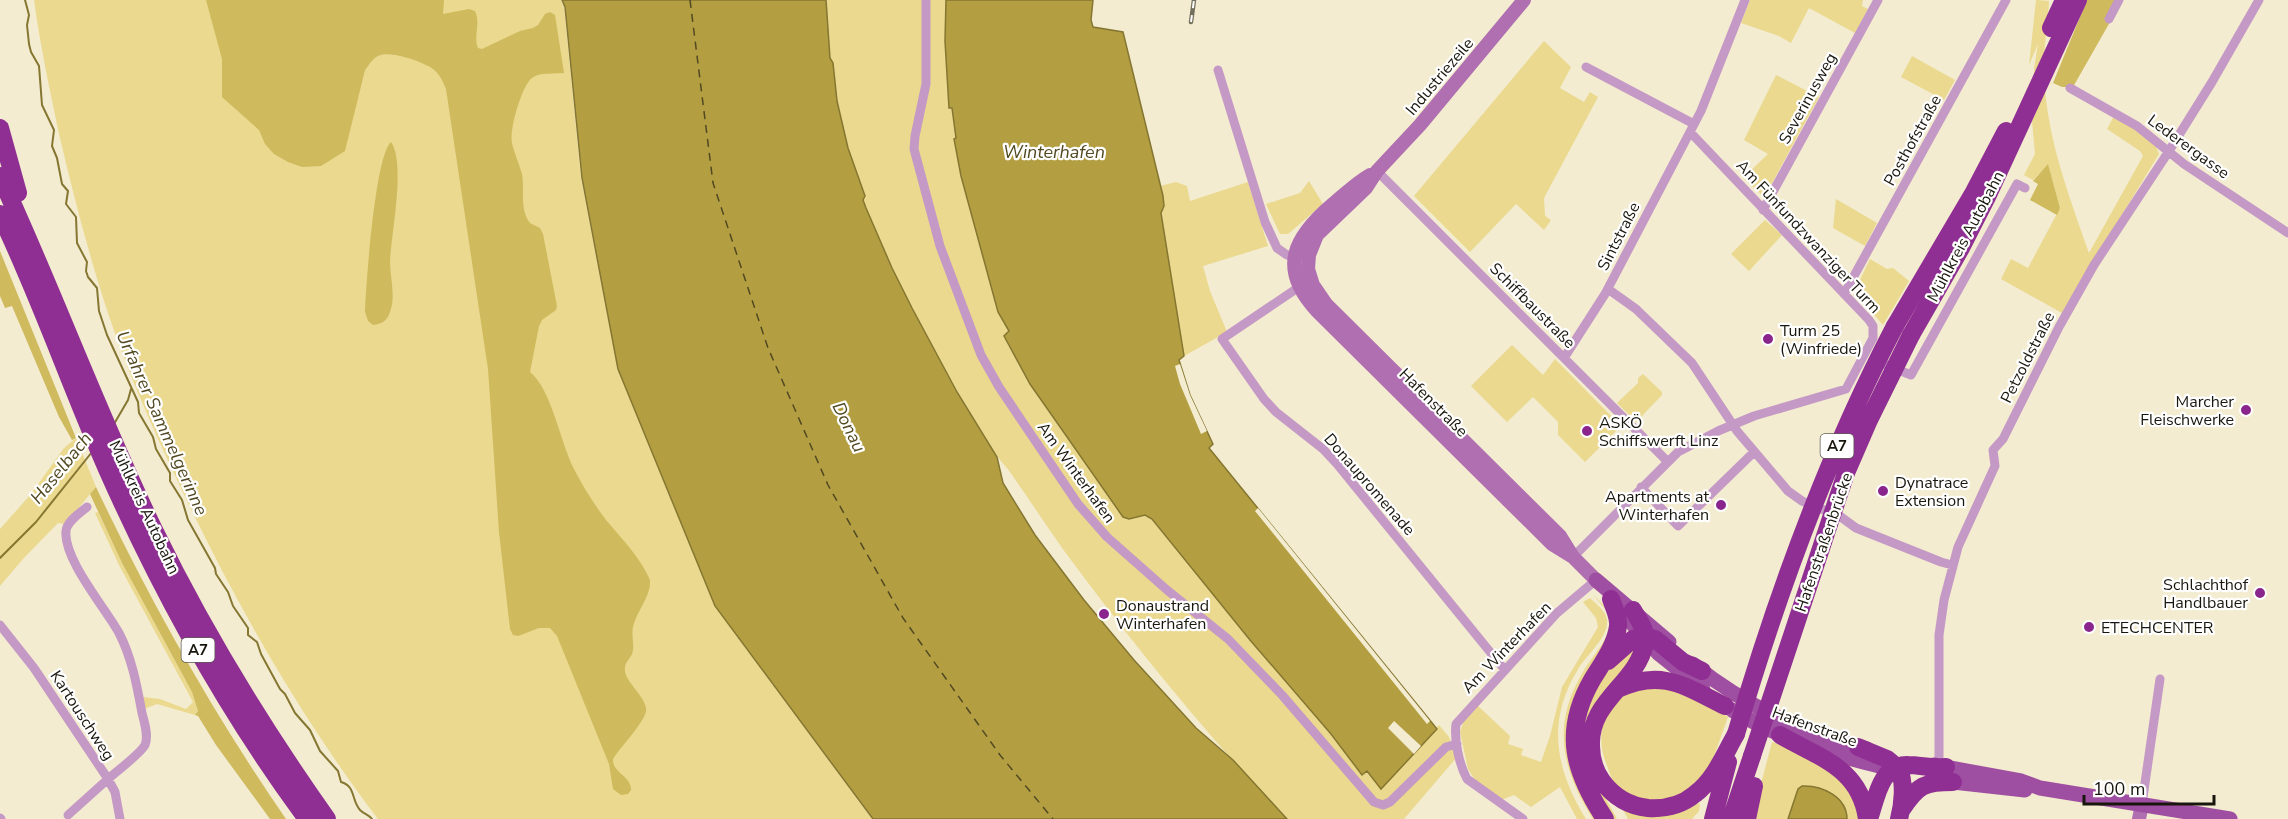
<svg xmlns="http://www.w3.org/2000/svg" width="2288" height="819" font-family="'Nunito Sans',sans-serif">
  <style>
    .green { fill: #ead98e }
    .forest { fill: #cfba5e }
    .water { fill: #b39f41; stroke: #857631; stroke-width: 1.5 }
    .pier { fill: #f3ecd0 }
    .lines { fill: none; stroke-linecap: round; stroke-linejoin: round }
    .stream { stroke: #857631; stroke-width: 2 }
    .ferry { stroke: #524922; stroke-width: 1.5; stroke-dasharray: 8 6; stroke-linecap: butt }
    .minor { stroke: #c599c5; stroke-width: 9 }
    .secondary { stroke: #b06fb0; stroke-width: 14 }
    .primary { stroke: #9f4fa1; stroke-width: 15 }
    .motorway { stroke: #902f93; stroke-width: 18 }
    .rail-casing { stroke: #74705e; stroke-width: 4.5 }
    .rail { stroke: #fff; stroke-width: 2; stroke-dasharray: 7; stroke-linecap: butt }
    .motorway-bridge { stroke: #902f93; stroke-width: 18 }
    .poi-dot { fill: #89258c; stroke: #fff; stroke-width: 2 }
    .labels { text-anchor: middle; stroke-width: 4.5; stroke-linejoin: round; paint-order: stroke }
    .shield { fill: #fff; stroke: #5e5d56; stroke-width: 1.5 }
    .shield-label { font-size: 15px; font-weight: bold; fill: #19170d }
    .street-label { font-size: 16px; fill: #19170d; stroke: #fff }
    .poi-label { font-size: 16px; fill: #19170d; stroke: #fff; text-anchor: start }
    .water-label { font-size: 18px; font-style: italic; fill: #524922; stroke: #fff }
  </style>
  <rect width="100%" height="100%" fill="#f3ecd0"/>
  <path class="green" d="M34 0H561L564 7 581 178 618 369 715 606 872 819H378C305 723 244 618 191 509 164 453 138 397 117 339 93 272 75 202 59 134 50 90 40 45 34 0Z
    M826 0H946V70L956 138 954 139 961 176 998 312 1009 331 1004 336 1030 384 1123 517 1126 519 1145 515 1152 519 1250 640 1331 734 1362 775 1367 771 1381 788 1439 725 1449 737 1457 757 1404 819H1287C1208 737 1133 644 1065 552 1045 524 1027 496 1007 468 990 450 978 426 965 404 927 341 893 276 866 208L863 200 865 196 848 148 837 101 833 63 830 59Z
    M1750 0H1863L1862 6 1868 9 1855 33 1809 8 1791 43 1779 36 1741 23Z
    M2036 0 2049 1C2048 23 2044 44 2044 66 2044 131 2068 193 2089 253L2143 156 2140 151 2107 129 2114 116C2128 125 2155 136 2159 154L2062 313 2001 279 2011 259 2028 268 2060 208 2048 165 2033 180 2024 175 2035 154 2032 121 2037 110 2034 68 2038 44 2029 65Z
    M1544 41 1571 67 1560 88 1584 102 1590 92 1598 97 1544 198 1545 216 1551 220 1544 230 1516 204 1470 252 1414 196Z
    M1912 56 1955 80 1944 100 1901 77Z
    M1776 75 1819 97 1766 194 1762 195 1743 178 1768 154 1744 140Z
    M1309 181 1323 204 1288 234H1280L1266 204 1300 193Z
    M1176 182 1187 186 1190 201 1248 182 1268 246 1203 266 1210 291 1227 332 1184 356 1161 213 1164 206 1160 186Z
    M1836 199 1877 223 1865 246 1833 228Z
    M1765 220 1782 235 1749 271 1731 254Z
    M1870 259 1887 269 1893 268 1909 281 1883 325 1854 292Z
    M1512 345 1543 375 1555 359 1621 426 1585 462 1558 435V422L1533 397 1507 422 1471 386Z
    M1643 374 1662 392V395L1636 422 1617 403 1638 383V378Z
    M76 438 96 487 65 524 58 523 23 559 0 586V529L31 494 64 448Z
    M98 512 122 563 192 692 198 711 195 715 157 704 144 709 143 697 160 699 186 709 193 702 119 565 95 513Z
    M1593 595 1609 610 1614 621 1568 738 1598 819H1593C1562 770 1551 725 1583 672 1592 656 1607 642 1611 624L1607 611Z
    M1590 598C1597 605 1609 613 1607 624 1605 641 1585 656 1577 671 1546 722 1556 771 1586 819H1577L1560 787 1531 807 1514 795 1501 800 1475 780 1468 769 1460 732 1464 720 1477 705 1510 736 1508 744 1523 749 1521 755 1541 762 1550 736 1562 687 1598 627 1596 618 1583 602Z
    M1638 641 1641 645 1637 654C1626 671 1611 685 1599 702 1569 745 1597 780 1617 819H1610C1578 767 1564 727 1605 674 1615 661 1623 648 1638 641Z
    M1646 683 1696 696 1728 717 1709 770 1691 791 1654 805C1643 800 1629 796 1619 789 1614 784 1610 775 1608 768 1591 730 1607 695 1646 683Z
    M1772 742 1790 748 1843 775 1863 819H1754L1756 803Z
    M1695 802 1700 804 1699 811 1692 819H1628L1620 804Z"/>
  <path class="forest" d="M206 0H444L443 14 469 9 475 11C481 24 473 36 478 48L482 49 520 31 533 28 538 25 545 14 550 12 555 15 564 73C555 74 539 72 532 78 522 85 509 130 512 143 514 153 519 163 522 174 525 190 519 209 530 223L540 228 543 234 557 306 556 310 542 320 539 326 530 372C552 390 560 442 574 469 583 487 594 504 606 520 622 539 640 557 650 580 651 597 637 610 633 627 631 635 635 646 632 654 629 660 624 663 625 671 626 683 648 699 646 711 644 724 613 755 613 760 613 773 632 777 631 790L628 794 621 795 613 789 609 764 557 636 550 628H539L518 636 513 635 510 629 499 532 488 369 446 89C443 82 440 74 433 69 423 62 390 50 378 56 372 59 369 65 365 70L345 151 321 166 302 167 288 162 274 154 265 144 259 130 222 97V59Z
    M2087 0H2116L2110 22 2073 87H2062L2053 83Z
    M391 142C406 163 391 235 390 261 390 278 396 296 390 312 387 321 382 324 373 325L368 321 365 312C366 285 375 156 391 142Z
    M2048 164 2060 208 2057 215 2030 200 2038 184 2033 181Z
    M0 251 76 438 72 440 59 417 12 306 5 308 0 296Z
    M96 487C151 603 213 713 286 819H270L216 745 198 716 195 715 198 711 192 692 122 563 90 494Z"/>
  <path class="water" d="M562 0H826L830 58 833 63 837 101 848 148 865 196 863 200 866 208 892 268 912 308 957 392 997 457 1003 483 1035 535 1084 600 1134 660 1196 728 1233 760 1287 819H873L715 606 618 369 582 178 565 7Z
    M946 0H1093L1091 20 1093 27 1123 32 1163 196 1164 206 1161 213 1184 356 1179 360 1190 395 1213 444 1209 448 1437 729 1381 789 1367 771 1362 775 1331 734 1250 640 1152 519 1145 515 1129 519 1123 517 1030 384 1004 336 1009 331 998 312 961 176 954 139 956 138 952 108H949L945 41Z
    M1802 786C1822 785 1847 797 1847 819H1788L1798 789Z"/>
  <path class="pier" d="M1180 364 1190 395 1207 431 1201 434 1180 384 1175 366Z
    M1258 508 1430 721 1427 724 1255 511Z
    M1394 721 1421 746 1414 754 1388 728Z"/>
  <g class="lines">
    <path class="stream" d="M25 0 29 15 27 25 29 44 31 52 39 66 42 105 54 130 52 146 57 158 62 184 68 191 66 204 76 217 77 243 87 262 86 271 88 277 97 288 99 311 107 335 138 402 139 413 153 437 156 449 170 473V481L182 500 188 520 215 568 216 574 228 592 233 606 248 628V635L257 642 261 654 280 689 285 694 295 713 310 730 320 751 338 771 341 782C356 786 351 800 360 810 364 814 369 815 372 819
      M114 424 128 400 131 389
      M0 558 36 522 92 452"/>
    <path class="ferry" d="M690 0 713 183 768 348 828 485 903 618 1000 755 1053 819"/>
    <path class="minor" d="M926 0V84L915 136 914 149 940 246 981 355 999 387 1078 504 1107 537 1167 590 1228 639 1282 695 1374 802 1383 805 1390 802 1446 747 1457 744
      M2109 19 2119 0
      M1586 67 1694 124
      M1218 70 1265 222 1277 248 1287 255 1300 259
      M2070 88 2137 126 2184 164 2288 233
      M1377 171 1667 461
      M1763 210 1878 0
      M1299 287 1222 339 1264 399 1276 412 1323 449 1337 464 1504 669
      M1608 289 1636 309 1692 363 1737 431 1788 491 1802 501 1841 517 1856 528 1941 562 1952 565
      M1844 294 2006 0
      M1564 358 1605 294 1701 111 1745 0
      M1874 360 1911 375 2017 184 2025 188
      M1641 487 1678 526 1754 452
      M87 507C80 513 67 521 66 531 63 559 106 609 119 633 132 658 137 686 142 713 144 721 149 736 145 745 141 753 116 772 108 779L115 792 120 819
      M1573 557 1678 452 1718 431 1754 416 1846 389 1873 338V326L1869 320 1690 132
      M0 625 34 668 108 779 68 815
      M1939 766V635L1944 600 1958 547 1995 466 1993 450 2003 439 2059 327 2094 265 2169 151 2212 82 2259 0
      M2142 804 2160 679
      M0 818 1 819
      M1523 819 1467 779C1459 764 1454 740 1456 724L1557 613 1596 580"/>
    <path class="secondary" d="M1524 0 1420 125 1377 171 1366 188 1317 235 1309 255 1308 269 1313 285 1326 304 1560 536 1573 557
      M1370 175C1356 183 1345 194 1333 204 1294 237 1277 268 1317 311L1552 544 1573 557 1596 580
      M2139 819 2142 804"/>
    <path class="primary" d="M1596 580 1669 642
      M1615 604 1659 654 1703 689
      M1693 664C1745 706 1803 733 1867 749
      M1732 710C1784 741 1842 758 1901 771
      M1934 765 2021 781 2040 788 2230 819
      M1942 779 1953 782 2025 790"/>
    <path class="motorway" d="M2051 28 2064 0
      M0 128 18 193
      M0 176C54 293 98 414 154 530 203 631 262 727 327 819
      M0 214C40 297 70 385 107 469 161 591 227 711 307 819
      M1895 326 1974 192 2006 131
      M1911 335 1961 248 1987 197 2078 0
      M1633 610C1638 619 1648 632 1645 643 1637 684 1589 700 1591 746 1591 759 1595 771 1602 781 1613 796 1629 806 1648 808 1665 809 1682 805 1695 794 1715 779 1724 755 1736 734
      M1608 661 1633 639 1645 636 1655 639 1683 662 1702 671
      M1618 689C1662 668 1686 687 1725 706
      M1780 735C1820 758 1860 768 1867 819
      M1858 747 1887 759 1899 769C1905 783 1903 804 1899 819
      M1902 809C1918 785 1924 782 1953 782
      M1605 819C1574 772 1562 732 1592 680 1601 665 1616 645 1618 626 1619 617 1614 608 1611 599
      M1713 819 1728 762
      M1731 819 1752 756
      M1747 819 1754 786
      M1869 819C1876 800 1880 764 1908 765 1921 765 1932 769 1946 767"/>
    <defs>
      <path id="rail" d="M1191 22 1194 0"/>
    </defs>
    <use href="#rail" class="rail-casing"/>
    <use href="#rail" class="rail"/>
    <path class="motorway-bridge" d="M1736 734C1777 594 1827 456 1895 326
      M1752 756 1846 473 1869 420 1911 335"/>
  </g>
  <g class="poi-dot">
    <circle cx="1768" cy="339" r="6"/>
    <circle cx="2246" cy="410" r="6"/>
    <circle cx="1587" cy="431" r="6"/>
    <circle cx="1883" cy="491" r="6"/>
    <circle cx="1721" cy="505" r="6"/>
    <circle cx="2260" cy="593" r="6"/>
    <circle cx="1104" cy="614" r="6"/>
    <circle cx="2089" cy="627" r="6"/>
  </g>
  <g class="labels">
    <g class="shield">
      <rect x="1820.5" y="434" width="33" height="24" rx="4.5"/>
      <rect x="181.5" y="638" width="33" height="24" rx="4.5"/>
    </g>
    <g class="shield-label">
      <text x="1837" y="451">A7</text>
      <text x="198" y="655">A7</text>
    </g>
    <g class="street-label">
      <text transform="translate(1439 76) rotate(-50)" y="6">Industriezeile</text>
      <text transform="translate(1807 98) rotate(-61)" y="6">Severinusweg</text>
      <text transform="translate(1912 140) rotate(-61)" y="6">Posthofstraße</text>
      <text transform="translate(2189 146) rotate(36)" y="6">Lederergasse</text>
      <text transform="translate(1618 236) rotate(-63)" y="6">Sintstraße</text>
      <text transform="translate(1809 236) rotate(47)" y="6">Am Fünfundzwanziger Turm</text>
      <text transform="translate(1965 236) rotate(-62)" y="6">Mühlkreis Autobahn</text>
      <text transform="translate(1533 305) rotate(45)" y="6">Schiffbaustraße</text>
      <text transform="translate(2027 357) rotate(-63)" y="6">Petzoldstraße</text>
      <text transform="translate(1434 402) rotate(45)" y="6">Hafenstraße</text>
      <text transform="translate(1077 472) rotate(54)" y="6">Am Winterhafen</text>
      <text transform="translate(1370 484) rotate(49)" y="6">Donaupromenade</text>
      <text transform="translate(145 507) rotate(65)" y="6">Mühlkreis Autobahn</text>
      <text transform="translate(1823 542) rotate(-71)" y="6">Hafenstraßenbrücke</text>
      <text transform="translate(1506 647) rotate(-46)" y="6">Am Winterhafen</text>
      <text transform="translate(83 715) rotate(57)" y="6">Kartouschweg</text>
      <text transform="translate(1815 726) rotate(20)" y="6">Hafenstraße</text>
    </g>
    <g class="poi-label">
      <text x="1780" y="336">Turm 25<tspan x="1780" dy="18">(Winfriede)</tspan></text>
      <text x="2234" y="407" text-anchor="end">Marcher<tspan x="2234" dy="18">Fleischwerke</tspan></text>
      <text x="1599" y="428">ASKÖ<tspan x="1599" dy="18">Schiffswerft Linz</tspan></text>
      <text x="1895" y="488">Dynatrace<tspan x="1895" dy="18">Extension</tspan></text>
      <text x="1709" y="502" text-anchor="end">Apartments at<tspan x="1709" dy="18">Winterhafen</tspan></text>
      <text x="2248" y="590" text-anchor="end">Schlachthof<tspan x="2248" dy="18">Handlbauer</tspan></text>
      <text x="1116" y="611">Donaustrand<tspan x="1116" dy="18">Winterhafen</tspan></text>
      <text x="2101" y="633">ETECHCENTER</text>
    </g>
    <g class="water-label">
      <text x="1054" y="158">Winterhafen</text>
      <text transform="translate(162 423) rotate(66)" y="6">Urfahrer Sammelgerinne</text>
      <text transform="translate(849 427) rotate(64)" y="6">Donau</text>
      <text transform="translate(61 468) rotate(-51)" y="6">Haselbach</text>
    </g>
  </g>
  <path d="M2084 795v9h130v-9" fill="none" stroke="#19170d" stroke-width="3"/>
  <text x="2093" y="795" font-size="18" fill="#19170d" stroke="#ffffff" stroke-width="4.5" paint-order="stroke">100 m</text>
</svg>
